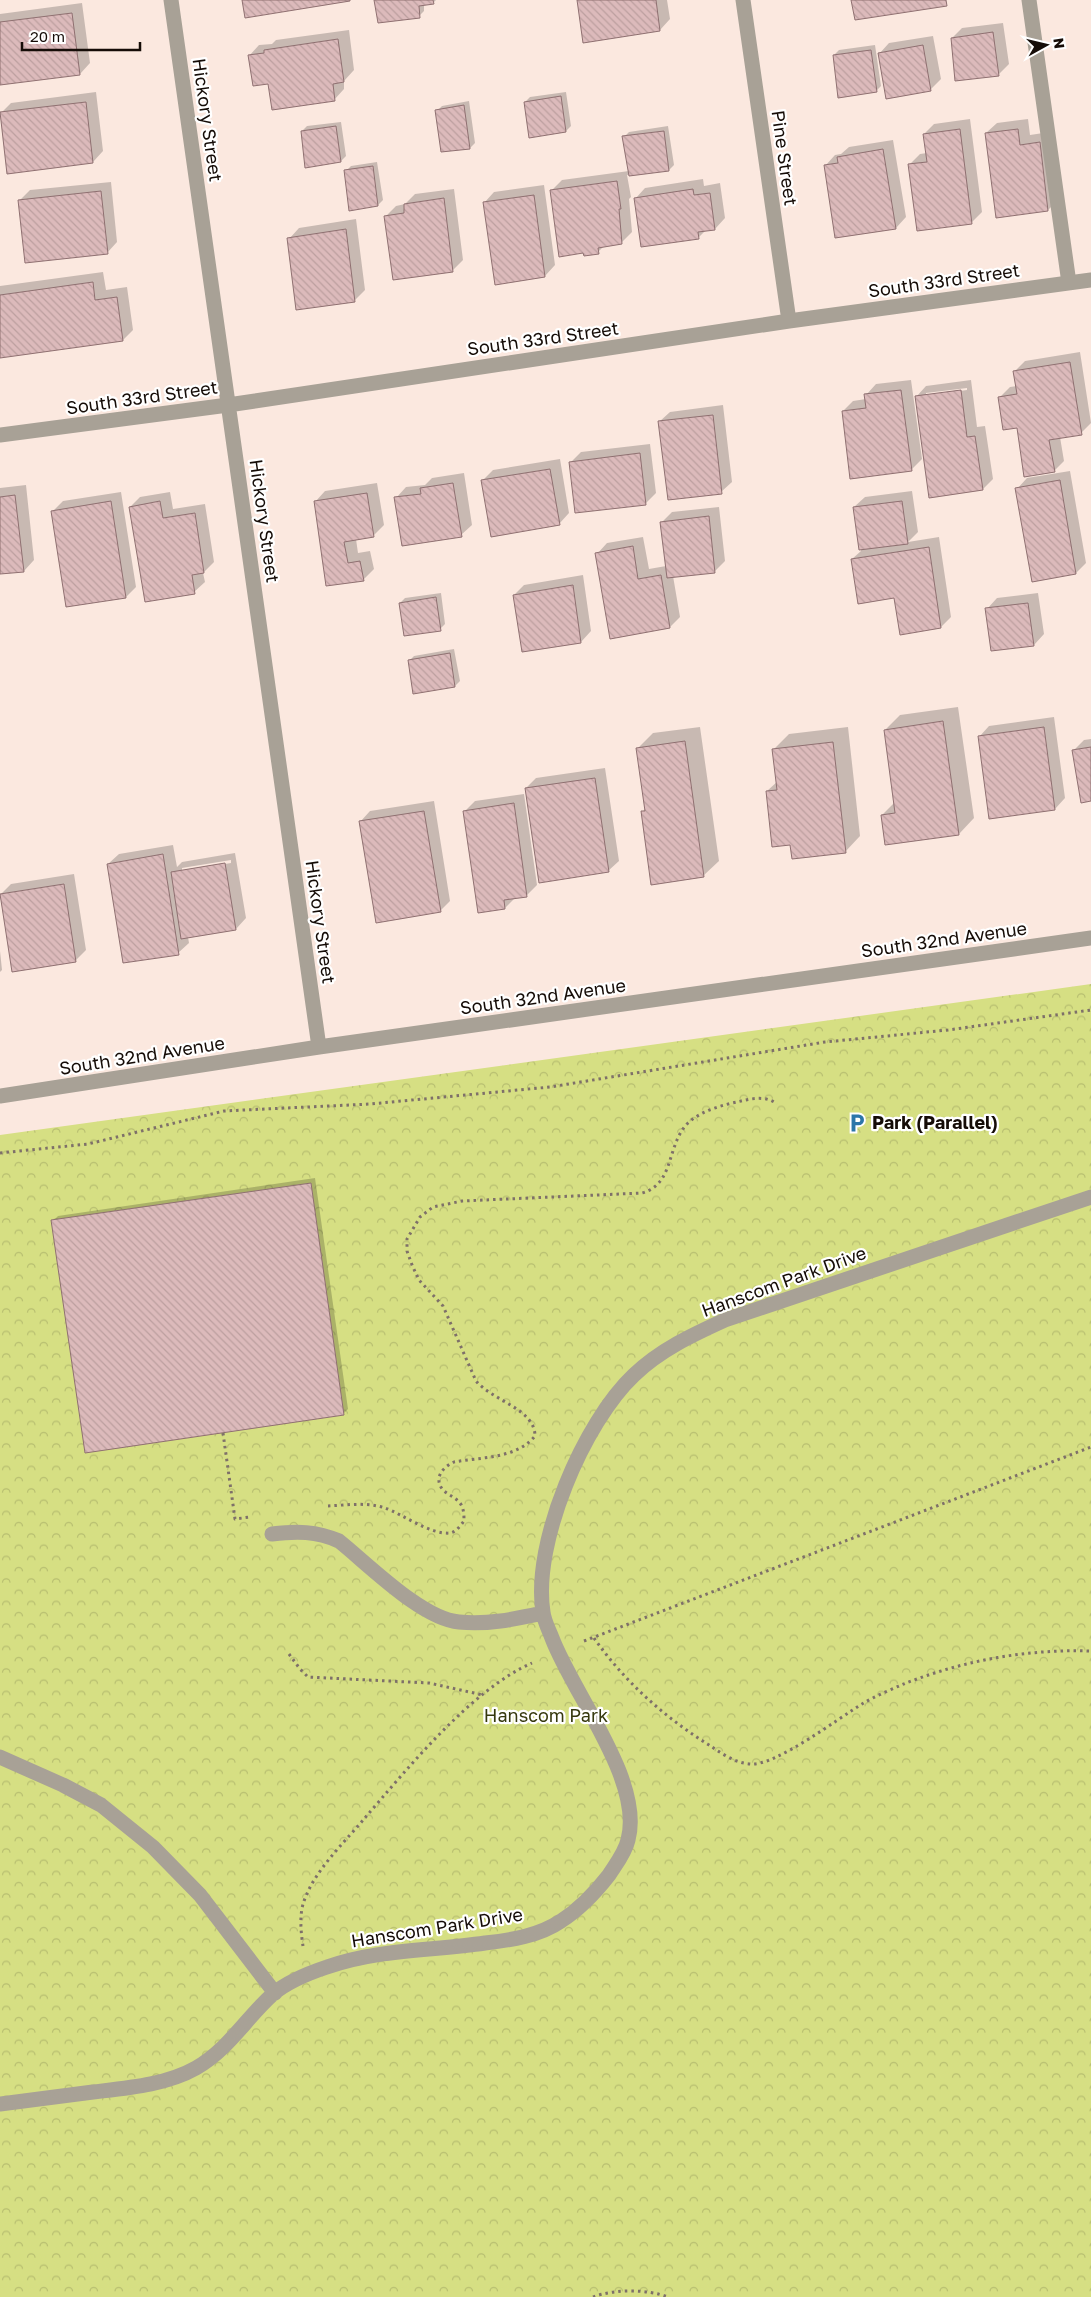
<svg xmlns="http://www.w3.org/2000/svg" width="1091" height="2297" font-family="'Golos Text',sans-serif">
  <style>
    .forest { fill: url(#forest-crowns) }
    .shadow { fill: #0003; fill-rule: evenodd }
    .building { fill: url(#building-back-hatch); stroke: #8f7071 }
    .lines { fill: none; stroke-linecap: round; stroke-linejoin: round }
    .path { stroke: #7e7069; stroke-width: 3; stroke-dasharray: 2.5 4; stroke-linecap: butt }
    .minor { stroke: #a8a196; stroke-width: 15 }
    .labels { text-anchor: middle; stroke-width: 4.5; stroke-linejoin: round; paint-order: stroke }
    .street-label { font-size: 18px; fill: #150c07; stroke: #fff }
    .poi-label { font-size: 18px; font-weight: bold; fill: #150c07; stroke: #fff; text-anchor: start }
    .park-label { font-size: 18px; fill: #36390e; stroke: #fff }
  </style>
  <defs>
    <pattern id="forest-crowns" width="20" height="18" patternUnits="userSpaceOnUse" patternTransform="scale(1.25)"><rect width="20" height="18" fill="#d6df83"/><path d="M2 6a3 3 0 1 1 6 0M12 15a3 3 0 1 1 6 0" fill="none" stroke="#b7be70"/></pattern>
    <pattern id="building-back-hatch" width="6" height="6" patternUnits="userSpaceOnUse" patternTransform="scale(1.25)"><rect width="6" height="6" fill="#dcbabb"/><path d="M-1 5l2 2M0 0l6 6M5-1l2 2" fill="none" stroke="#bc9f9f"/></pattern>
  </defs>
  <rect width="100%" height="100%" fill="#fbe8df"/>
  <path class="forest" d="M1091 984V2297H0V1135Z"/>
  <path class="shadow" d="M376 0H436L433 3 424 4V11L419 16Z
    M578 0H667L670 19 660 30Z
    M82 3 90 63 80 74 0 84V14Z
    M1003 23 1009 64 998 75 952 38 962 28Z
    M349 30 354 70 344 81V89L334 100 269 82 249 56 259 45 272 44 276 40Z
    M933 36 941 79 930 90 879 54 889 43Z
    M875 45 881 86 876 91 834 55 839 50Z
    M96 92 103 151 93 162 1 113 11 103Z
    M566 92 571 126 566 131 525 102 530 97Z
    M469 101 475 143 470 148 442 151 437 111 442 106Z
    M970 119 982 212 972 222 910 164 920 154 927 153 924 134 934 124Z
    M1028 119 1030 135 1050 132 1058 200 1048 210 986 133 997 123Z
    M341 122 346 156 341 161 302 131 307 126Z
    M668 126 674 165 669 170 627 175 631 197 629 199 632 232 621 243 605 245 598 252 551 191 562 180 629 171 624 137 629 132Z
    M893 140 906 217 896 228 836 237 825 166 835 155 841 154 849 147Z
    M377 162 383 200 378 205 346 171 351 166Z
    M703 179 704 186 720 183 725 218 715 229 706 230 699 237 635 199 645 188Z
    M111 182 117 242 107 253 20 200 30 190Z
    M544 185 555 265 545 276 484 203 494 192Z
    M454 189 463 260 453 270 394 278 386 216 396 206 405 204 415 194Z
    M356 219 365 290 354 301 289 239 299 228Z
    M103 272 106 290 127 287 133 330 123 340 0 357V286Z
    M1080 352 1091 423 1081 433 1060 437 1064 461 1054 471 999 398 1010 387 1017 386 1015 371 1025 361Z
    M911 380 922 459 911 470 843 411 853 401 866 399V395L876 384Z
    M971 380 977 427 985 426 993 479 983 489 916 397 926 386ZM967 388V390L926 396V393Z
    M723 405 732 482 721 492 659 422 670 412Z
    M650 444 656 493 645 504 571 462 581 452Z
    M560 459 569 513 559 524 482 481 493 470Z
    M1070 471 1086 563 1076 573 1017 489 1027 478Z
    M464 473 472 525 461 535 396 498 406 487 425 485 432 478Z
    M377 483 384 525 373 536 356 539 358 553 370 551 374 569 363 580 327 585 315 502 325 491Z
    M26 485 34 560 24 571 0 573V488Z
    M912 491 918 532 908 542 939 537 951 617 941 627 895 597 852 559 861 551 854 507 865 497Z
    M121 492 136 587 126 597 53 511 63 501Z
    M170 492 173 509 205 504 214 562 203 573 205 582 194 592 130 507 140 497Z
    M719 507 725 561 715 571 673 576 680 617 670 627 597 554 607 543 643 537 649 569 666 566 661 523 672 512Z
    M583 575 591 631 581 642 523 651 514 595 524 585Z
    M441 593 445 624 440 629 400 603 405 598Z
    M1038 593 1044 634 1034 645 987 609 997 598Z
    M454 649 460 681 455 686 409 661 414 656Z
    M958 707 974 818 959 834 882 815 895 802 885 730 900 715Z
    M1054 717 1065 798 1055 809 979 737 989 726Z
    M700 727 719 861 703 876 642 812 646 808 638 748 653 733Z
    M848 727 860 836 845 852 791 843 767 791 778 781 774 749 789 734Z
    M1091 739V800L1073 751 1084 740Z
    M605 768 619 861 608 871 526 788 536 778Z
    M524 794 537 885 526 896 516 897 505 908 479 912 465 811 475 801Z
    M434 801 450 901 440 911 360 822 370 811Z
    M173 845 177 867 182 862 235 853 246 918 236 929 188 937 189 943 178 953 108 864 119 854ZM231 860V863L182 871V868Z
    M74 874 86 950 75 961 1 894 11 884Z
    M0 951 2 970 0 972Z
    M315 1178 348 1409 343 1414 53 1221 58 1216Z"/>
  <path class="building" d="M242 0H350V1L245 18Z
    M374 0H433L434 4 419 6 420 18 378 23Z
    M577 0H656L660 31 583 43Z
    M851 0H946L947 6 855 20Z
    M72 13 80 75 0 85V22Z
    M993 32 999 76 955 81 951 38Z
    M338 39 344 82 333 84 335 101 272 110 268 84 253 86 248 55 264 53V50Z
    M923 45 931 91 886 99 878 53Z
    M871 50 877 92 838 98 833 55Z
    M561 96 566 132 529 138 524 102Z
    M86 102 93 163 7 174 0 112Z
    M464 105 470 149 441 152 435 110Z
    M336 126 341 162 305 168 301 131Z
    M960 129 972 224 917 231 908 164 927 162 923 134Z
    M1018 129 1020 145 1040 142 1048 211 996 218 985 133Z
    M664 131 669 171 629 176 622 136Z
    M883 149 896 229 835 238 824 165 838 163 837 157Z
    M373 166 378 206 349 211 344 170Z
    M617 181 621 209H619L622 244 598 248 599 254 584 256 583 253 559 257 550 190Z
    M693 189 694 195 710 193 715 230 698 232 699 239 641 247 634 198Z
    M101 191 108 254 25 263 18 200Z
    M534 195 545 277 495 285 483 202Z
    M444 198 453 272 393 280 384 216 404 213V204Z
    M346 229 355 302 296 310 287 238Z
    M93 282 95 300 117 297 123 341 0 358V295Z
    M1070 362 1082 435 1049 440 1055 472 1024 477 1017 428 1003 430 998 397 1017 394 1013 371Z
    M901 390 912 471 850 479 842 411 866 408 864 394Z
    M961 390 967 437 975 436 983 490 929 498 915 396Z
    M713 415 722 494 668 500 658 421Z
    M640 453 646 505 575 513 569 462Z
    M550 469 560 525 491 537 481 480Z
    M1060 480 1076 574 1032 582 1015 488Z
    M453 483 462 537 402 546 394 497 421 494 420 488Z
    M367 493 374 537 344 542 348 563 360 561 364 581 326 586 314 501Z
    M15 495 24 572 0 574V497Z
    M111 501 126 598 66 607 51 511Z
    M160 501 163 518 195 513 204 573 192 575 195 594 145 602 129 507Z
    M902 501 908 544 859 550 853 507Z
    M709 516 715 573 667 578 660 522Z
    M633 546 638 579 661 575 670 628 610 639 595 553Z
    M929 547 941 628 900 635 894 598 858 604 851 559Z
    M573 585 581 643 522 652 513 595Z
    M436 597 441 631 404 636 399 603Z
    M1028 603 1034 646 991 651 985 608Z
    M450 653 455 687 413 694 408 660Z
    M943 721 959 835 885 845 881 815 895 813 884 730Z
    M1044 727 1055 810 989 819 978 736Z
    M685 741 704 877 651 885 641 811H645L636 748Z
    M833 742 846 853 792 859 790 845 772 847 766 791 777 790 772 749Z
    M1091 747V801L1081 803 1072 750Z
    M595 778 609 872 539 883 525 788Z
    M514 803 527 897 504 900 505 909 478 913 463 811Z
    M424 811 441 912 376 923 359 821Z
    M163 854 179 955 123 963 107 864Z
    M225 863 236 930 181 939 171 872Z
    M64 884 76 962 12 972 0 894Z
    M311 1183 344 1415 85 1453 51 1220Z"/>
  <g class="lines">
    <path class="path" d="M0 1153 88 1144 224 1111 370 1104 550 1087 825 1042 948 1030 1091 1010
      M223 1433 235 1519 250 1517
      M328 1506C346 1505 368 1502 385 1508 402 1514 431 1535 450 1533 456 1532 460 1526 464 1521 464 1515 464 1507 459 1502 455 1497 448 1495 443 1490 433 1478 443 1467 454 1462 481 1457 516 1459 535 1436 535 1409 493 1401 476 1381L443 1306 419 1280 412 1265 407 1251V1239L420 1217 433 1207 462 1201 642 1193C675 1184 666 1145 688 1123 702 1110 723 1105 741 1101 754 1098 767 1096 777 1104
      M594 1638C624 1681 664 1717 709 1745 721 1753 735 1763 750 1764 774 1767 839 1718 862 1704 875 1696 892 1689 906 1683 966 1660 1027 1649 1091 1651
      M584 1641 1091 1447
      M289 1654 300 1669 308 1677 429 1683 483 1695
      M303 1946C301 1933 299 1915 304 1901 315 1870 343 1844 364 1819 407 1769 472 1689 532 1663
      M593 2297C614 2289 647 2289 668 2297"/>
    <path class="minor" d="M171 0 319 1047
      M743 0 789 321
      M1029 0 1069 283
      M0 435 228 405 789 321 1091 280
      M0 1096 319 1047 1091 938
      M272 1534C297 1531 316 1531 339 1541 369 1565 422 1619 459 1622 488 1625 515 1619 543 1613
      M0 1757 63 1785 101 1805 153 1847 200 1895 275 1993
      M0 2104C31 2100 62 2096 93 2092 127 2088 166 2085 196 2068 229 2049 246 2018 273 1994 287 1982 309 1973 327 1967 377 1949 432 1951 485 1943 511 1940 539 1936 561 1921 580 1909 595 1893 609 1875 616 1864 625 1853 628 1840 644 1781 573 1694 552 1638 549 1630 544 1621 543 1612 532 1543 584 1422 634 1375 660 1350 692 1335 725 1320L1091 1197"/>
  </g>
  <defs>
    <symbol id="parking-bare" viewBox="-9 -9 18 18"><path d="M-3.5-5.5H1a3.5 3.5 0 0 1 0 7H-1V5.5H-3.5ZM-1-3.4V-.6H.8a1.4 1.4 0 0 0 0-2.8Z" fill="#2c76a9" stroke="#fff" stroke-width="2.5" paint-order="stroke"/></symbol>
  </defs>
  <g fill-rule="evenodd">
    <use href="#parking-bare" x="843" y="1109" width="28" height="28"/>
  </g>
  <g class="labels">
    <g class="street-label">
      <text transform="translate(207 120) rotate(82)" y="6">Hickory Street</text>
      <text transform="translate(784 158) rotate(82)" y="6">Pine Street</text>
      <text transform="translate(944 281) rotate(-8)" y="6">South 33rd Street</text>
      <text transform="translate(543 339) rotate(-8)" y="6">South 33rd Street</text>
      <text transform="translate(142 398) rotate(-8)" y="6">South 33rd Street</text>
      <text transform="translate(264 521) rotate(82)" y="6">Hickory Street</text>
      <text transform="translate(320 922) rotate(82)" y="6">Hickory Street</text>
      <text transform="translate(944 940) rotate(-8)" y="6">South 32nd Avenue</text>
      <text transform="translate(543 997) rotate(-8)" y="6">South 32nd Avenue</text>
      <text transform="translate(142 1056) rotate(-9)" y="6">South 32nd Avenue</text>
      <text transform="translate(784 1282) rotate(-20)" y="6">Hanscom Park Drive</text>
      <text transform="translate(437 1928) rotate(-9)" y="6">Hanscom Park Drive</text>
    </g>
    <g class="poi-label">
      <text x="872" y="1129">Park (Parallel)</text>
    </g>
    <g class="park-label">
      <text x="546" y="1722">Hanscom Park</text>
    </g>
  </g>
  <g transform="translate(1046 45) rotate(82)" stroke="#ffffff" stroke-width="4" paint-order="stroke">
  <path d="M0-4L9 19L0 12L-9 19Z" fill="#150c07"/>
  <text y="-8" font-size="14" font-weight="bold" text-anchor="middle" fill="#150c07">N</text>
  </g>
  <path d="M22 42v8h118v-8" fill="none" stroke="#150c07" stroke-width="2.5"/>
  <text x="30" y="42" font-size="15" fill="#150c07" stroke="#ffffff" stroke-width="4" paint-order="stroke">20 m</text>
</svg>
